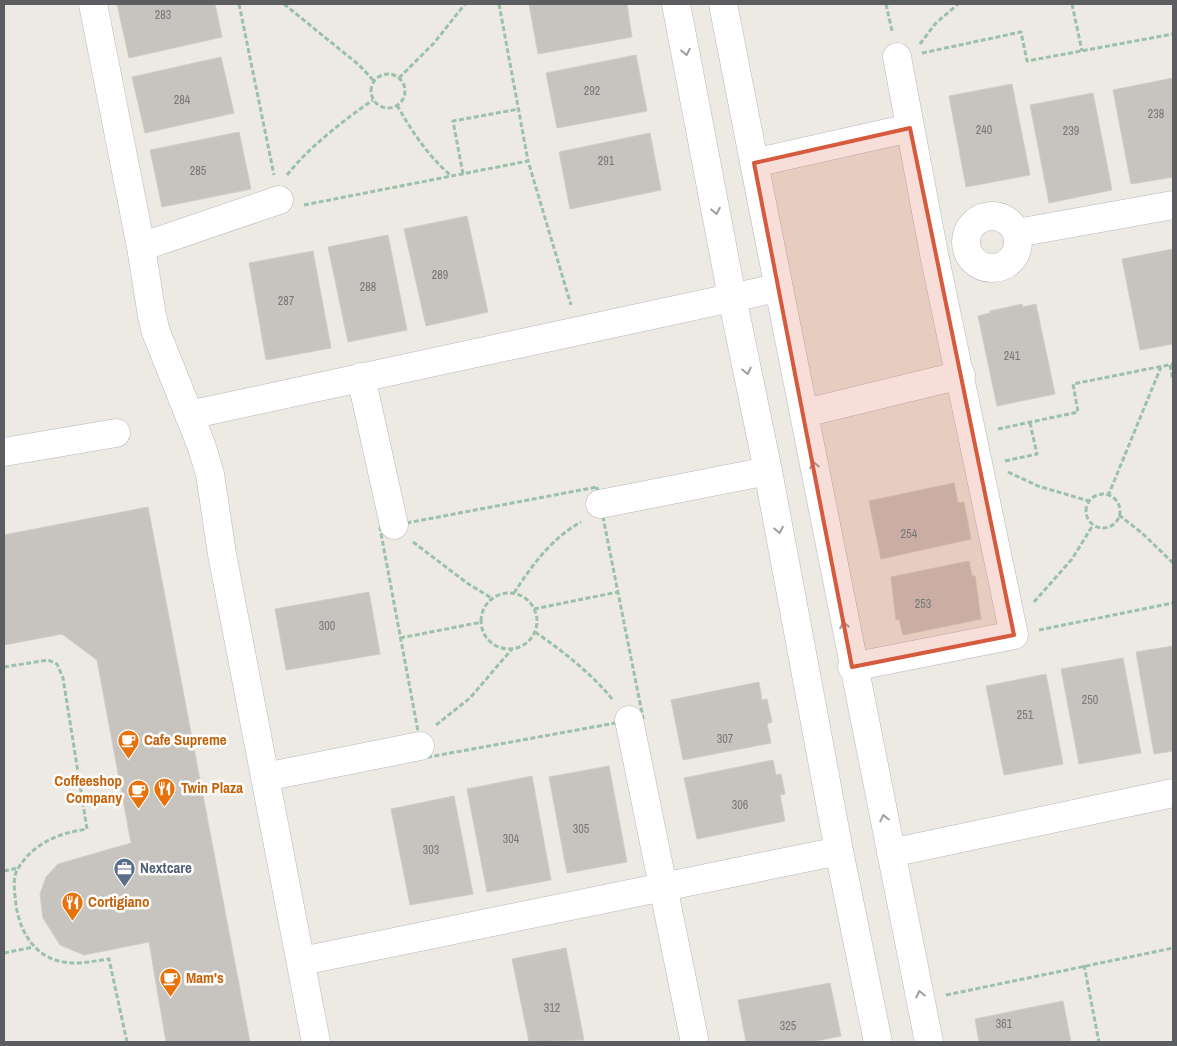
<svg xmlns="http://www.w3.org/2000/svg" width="1177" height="1046" font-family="'Archivo Narrow',sans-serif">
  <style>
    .building { fill: #c7c4bf; stroke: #d0cdc1 }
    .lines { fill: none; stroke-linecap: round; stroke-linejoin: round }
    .minor-casing { stroke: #b5b7bb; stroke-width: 29 }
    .path { stroke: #9cc1aa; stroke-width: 3; stroke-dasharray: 5 2.5; stroke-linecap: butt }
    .minor { stroke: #fff; stroke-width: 28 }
    .oneway { stroke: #9d9ea0 }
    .marked { fill: #d65a3e; fill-opacity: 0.2; stroke: #d65a3e; stroke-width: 4; stroke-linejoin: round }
    .labels { text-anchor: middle; stroke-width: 5; stroke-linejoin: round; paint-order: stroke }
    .number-label { font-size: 12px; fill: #767778 }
    .food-label { font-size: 15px; font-weight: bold; fill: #c56008; stroke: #fff; text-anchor: start }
    .service-label { font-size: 15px; font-weight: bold; fill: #4e5e75; stroke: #fff; text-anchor: start }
  </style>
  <rect width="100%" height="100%" fill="#eceae2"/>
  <path class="building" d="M117 4H215L222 37 129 58Z
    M529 4H627L632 37 538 54Z
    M636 55 647 111 557 128 546 73Z
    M221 57 234 113 145 133 132 77Z
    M1173 78V177L1131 184 1113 90Z
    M1012 84 1030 175 966 187 949 96Z
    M1093 93 1112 190 1049 203 1030 105Z
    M239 132 251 189 162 207 150 150Z
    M650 133 661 190 570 209 559 152Z
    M467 216 488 312 426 326 404 229Z
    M388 235 407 330 348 342 328 247Z
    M1173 249V344L1140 350 1122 259Z
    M313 251 331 348 266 360 249 263Z
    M1022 304 1023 307 1036 304 1055 394 997 406 978 316 990 313V311Z
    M954 483 958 503 964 502 971 539 881 559 869 501Z
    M148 507 250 1042H166L149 942 84 955 60 945 43 918 40 894 46 877 58 864 131 843 97 660 62 634 4 645V535Z
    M969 561 972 576H975L981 619 903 635 899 619 896 620 891 577Z
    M369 592 380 654 286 670 275 609Z
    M1173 646V751L1154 754 1136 652Z
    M1123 658 1141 753 1079 764 1061 669Z
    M1046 674 1063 764 1004 775 986 686Z
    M759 682 762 700 767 699 772 722 767 724 771 743 683 760 671 700Z
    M773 760 776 775 781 774 785 794 780 795 785 821 697 839 684 778Z
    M609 766 627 862 567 873 549 777Z
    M532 776 551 880 487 892 467 789Z
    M454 796 473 894 410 905 391 809Z
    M566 948 584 1040 529 1042 512 959Z
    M830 983 841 1036 811 1042H746L738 1000Z
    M1063 1001 1071 1042H979L975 1019Z"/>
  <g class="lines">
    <defs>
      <path id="minor" d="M93 4 141 247 152 316 156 332 202 447 210 474 222 554 316 1042
        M676 4 732 297 768 471 839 851 878 1042
        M723 4C791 350 858 696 929 1042
        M754 163 910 128
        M966 242a26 26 0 1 1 52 0a26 26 0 1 1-52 0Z
        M1017 233 1173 205
        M141 247 279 200
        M361 377 394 525
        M805 413 961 375
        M189 415 777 288
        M4 452 116 433
        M600 504 768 471
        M852 667 1014 635 934 254 897 57
        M629 720 694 1038
        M265 777 420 746
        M891 853 1173 793
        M302 961 839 851"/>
    </defs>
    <use href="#minor" class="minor-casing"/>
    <path class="path" d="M239 4 274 175
      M284 4 359 65 374 81
      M499 4 528 161
      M886 4 892 31
      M1072 4 1082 51
      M920 44 935 24 958 4
      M922 53 1021 32 1027 61 1173 34
      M371 91a17 17 0 1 1 34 0a17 17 0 1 1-34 0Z
      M399 78 434 43 465 4
      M397 105C412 132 427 154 450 175
      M463 174 453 121 519 109
      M287 175C308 148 345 119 373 100
      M304 205 528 161 571 305
      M1170 365 1173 380
      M998 429 1078 412 1073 384 1173 364
      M1005 461 1037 454 1030 423
      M1008 472 1038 486 1089 501
      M597 487 643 718 423 758 380 528Z
      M1086 511a17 17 0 1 1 34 0a17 17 0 1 1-34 0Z
      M1108 496 1161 367
      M1119 515 1142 533 1173 563
      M413 542 467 583 493 599
      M514 593C532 565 552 538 581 522
      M481 621a28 28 0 1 1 56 0a28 28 0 1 1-56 0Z
      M1034 602 1072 559 1093 525
      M534 609 618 592
      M1039 630 1173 603
      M535 632C564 652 591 673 613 700
      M400 638 482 622
      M4 667 48 660 57 664 63 678 87 829C60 833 35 842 19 867 13 876 14 885 15 896 17 926 31 956 63 962 79 965 93 961 109 959L127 1042
      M436 725 470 698 512 649
      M4 871 18 868
      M4 953 33 947
      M1084 965 1099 1042
      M946 995 1173 948"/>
    <use href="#minor" class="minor"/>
  </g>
  <defs><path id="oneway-chevron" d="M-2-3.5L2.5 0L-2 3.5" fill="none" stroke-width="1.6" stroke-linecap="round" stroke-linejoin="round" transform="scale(1.25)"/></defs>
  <g class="oneway">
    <use href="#oneway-chevron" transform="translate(686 52) rotate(79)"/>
    <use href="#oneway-chevron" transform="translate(716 211) rotate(79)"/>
    <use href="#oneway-chevron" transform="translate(747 371) rotate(78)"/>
    <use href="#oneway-chevron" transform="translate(814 465) rotate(-101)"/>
    <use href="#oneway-chevron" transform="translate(779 530) rotate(79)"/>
    <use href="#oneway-chevron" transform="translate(844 625) rotate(-101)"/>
    <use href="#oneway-chevron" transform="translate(884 818) rotate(-102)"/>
    <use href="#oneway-chevron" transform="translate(920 994) rotate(-102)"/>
  </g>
  <path class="marked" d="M910 128 1014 635 852 667 754 163Z"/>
  <defs>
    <symbol id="cafe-pin" viewBox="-11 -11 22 30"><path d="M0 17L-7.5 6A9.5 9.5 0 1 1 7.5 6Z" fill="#e8710a" stroke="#fff"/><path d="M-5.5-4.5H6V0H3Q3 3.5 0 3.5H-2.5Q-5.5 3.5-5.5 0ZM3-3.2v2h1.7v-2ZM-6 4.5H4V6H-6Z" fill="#fff"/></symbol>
    <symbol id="restaurant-pin" viewBox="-11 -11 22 30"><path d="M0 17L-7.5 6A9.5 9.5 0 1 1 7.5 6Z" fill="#e8710a" stroke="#fff"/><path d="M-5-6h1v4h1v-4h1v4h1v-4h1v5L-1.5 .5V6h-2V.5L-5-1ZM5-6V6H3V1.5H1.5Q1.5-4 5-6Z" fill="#fff"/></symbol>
    <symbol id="office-pin" viewBox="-11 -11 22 30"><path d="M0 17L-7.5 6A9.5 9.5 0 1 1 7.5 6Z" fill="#5c6f8a" stroke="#fff"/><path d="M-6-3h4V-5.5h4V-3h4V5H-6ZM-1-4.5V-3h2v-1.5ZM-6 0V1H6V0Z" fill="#fff"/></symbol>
  </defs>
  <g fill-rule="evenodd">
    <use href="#cafe-pin" x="116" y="728" width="25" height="34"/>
    <use href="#restaurant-pin" x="152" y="776" width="25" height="34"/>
    <use href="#cafe-pin" x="126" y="778" width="25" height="34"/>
    <use href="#office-pin" x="112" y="856" width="25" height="34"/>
    <use href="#restaurant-pin" x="60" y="890" width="25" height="34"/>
    <use href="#cafe-pin" x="158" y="966" width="25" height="34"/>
  </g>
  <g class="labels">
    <g class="number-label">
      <text x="163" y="19">283</text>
      <text x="592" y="95">292</text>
      <text x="182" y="104">284</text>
      <text x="1156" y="118">238</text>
      <text x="984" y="134">240</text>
      <text x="1071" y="135">239</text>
      <text x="606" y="165">291</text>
      <text x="198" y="175">285</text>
      <text x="440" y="279">289</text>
      <text x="368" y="291">288</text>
      <text x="286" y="305">287</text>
      <text x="1012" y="360">241</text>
      <text x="909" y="538">254</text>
      <text x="923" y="608">253</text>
      <text x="327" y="630">300</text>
      <text x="1090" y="704">250</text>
      <text x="1025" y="719">251</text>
      <text x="725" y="743">307</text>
      <text x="740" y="809">306</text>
      <text x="581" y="833">305</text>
      <text x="511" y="843">304</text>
      <text x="431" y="854">303</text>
      <text x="552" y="1012">312</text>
      <text x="1004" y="1028">361</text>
      <text x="788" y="1030">325</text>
    </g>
    <g class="food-label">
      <text x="144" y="745">Cafe Supreme</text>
      <text x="122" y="786" text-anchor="end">Coffeeshop<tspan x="122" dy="17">Company</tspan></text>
      <text x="181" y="793">Twin Plaza</text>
      <text x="88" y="907">Cortigiano</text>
      <text x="186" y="983">Mam's</text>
    </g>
    <g class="service-label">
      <text x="140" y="873">Nextcare</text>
    </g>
  </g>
  <rect width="1177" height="1046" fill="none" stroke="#5b5d61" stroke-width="10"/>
</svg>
